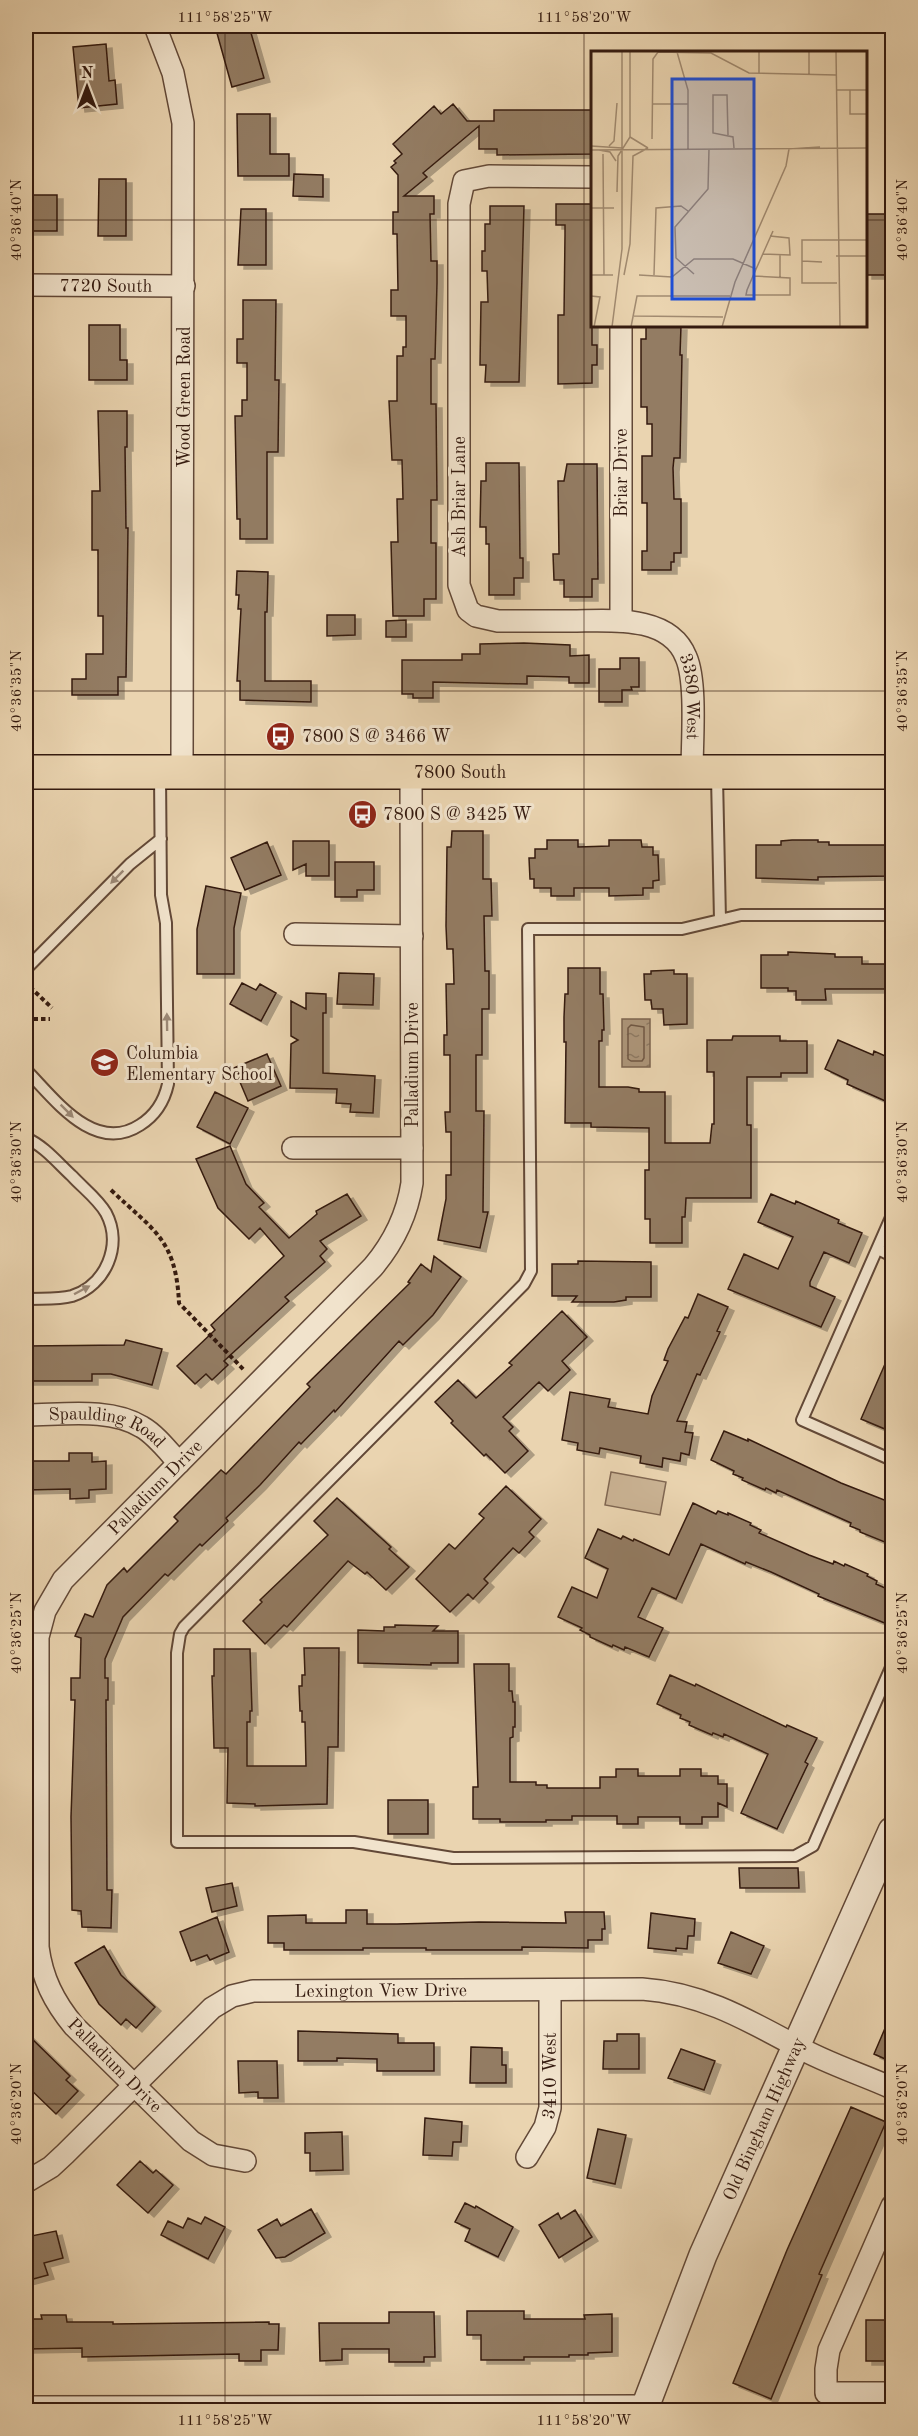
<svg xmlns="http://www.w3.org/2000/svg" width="918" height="2436" font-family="'Old Standard TT',serif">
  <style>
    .garden { fill: #cbb495; stroke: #806752; stroke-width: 1.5 }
    .water { fill: url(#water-ripples); stroke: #7c644f; stroke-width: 1.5 }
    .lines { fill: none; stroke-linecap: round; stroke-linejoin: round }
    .shore { stroke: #705844; stroke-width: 1.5 }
    .building { fill: #937b63; stroke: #341a0f; stroke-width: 1.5; filter: url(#shadow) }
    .service-casing { stroke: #624837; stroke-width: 14 }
    .minor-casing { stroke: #624837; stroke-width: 24 }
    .tertiary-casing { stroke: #624837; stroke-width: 30 }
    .primary-casing { stroke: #341a0f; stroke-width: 36 }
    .path { stroke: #341a0f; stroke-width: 4; stroke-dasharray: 4.5 3; stroke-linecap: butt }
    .service { stroke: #f1e3cc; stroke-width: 10 }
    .minor { stroke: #f1e3cc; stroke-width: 21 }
    .tertiary { stroke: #f1e3cc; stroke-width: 27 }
    .primary { stroke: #ead4b0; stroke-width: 33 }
    .oneway { fill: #9c8977 }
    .ticks { fill: none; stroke: #341a0f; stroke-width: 1.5; stroke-opacity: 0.45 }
    .labels { text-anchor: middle; stroke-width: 6; stroke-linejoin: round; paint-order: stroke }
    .street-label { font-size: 18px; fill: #341a0f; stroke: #f1e3cc }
    .poi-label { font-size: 18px; fill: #341a0f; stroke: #f1e3cc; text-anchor: start }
    .inset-road { fill: none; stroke: #a18a70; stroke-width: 1.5 }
    .view { fill: #1d4ed8; fill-opacity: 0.15; stroke: #1d4ed8; stroke-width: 3 }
    .inset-edge { fill: none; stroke: #341a0f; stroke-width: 3 }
    .neatline { fill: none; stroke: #341a0f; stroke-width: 2 }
    .ticks-label { font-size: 15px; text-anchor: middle; fill: #341a0f }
  </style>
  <defs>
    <pattern id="water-ripples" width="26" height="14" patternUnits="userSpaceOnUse" patternTransform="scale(1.5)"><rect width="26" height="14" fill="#ac9579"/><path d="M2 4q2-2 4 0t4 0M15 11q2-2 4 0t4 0" fill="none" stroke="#8d7962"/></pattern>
    <filter id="shadow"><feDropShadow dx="6" dy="4" stdDeviation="0" flood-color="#0004"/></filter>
  </defs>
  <rect width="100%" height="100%" fill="#ead4b0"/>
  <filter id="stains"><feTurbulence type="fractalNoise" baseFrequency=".00333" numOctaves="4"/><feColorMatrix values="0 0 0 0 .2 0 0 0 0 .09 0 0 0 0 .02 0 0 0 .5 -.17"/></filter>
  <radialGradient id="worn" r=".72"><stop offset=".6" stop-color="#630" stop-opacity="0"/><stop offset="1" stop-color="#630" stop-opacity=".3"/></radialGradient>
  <path class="garden" d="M611 1472 666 1482 660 1515 605 1505Z"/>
  <path class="water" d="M622 1019H650V1067H622Z"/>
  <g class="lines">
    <path class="shore" d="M631 1025 644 1027V1058L642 1061H631L628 1059V1028Z"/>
  </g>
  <path class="building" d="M215 26H249L264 78 232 87Z
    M106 44 109 81 115 80 117 104 79 108 73 47Z
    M453 104 467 121H494V110H592V154L497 155V149H479V126L423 173 427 177 404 196H434V214H430L431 261H437V283L435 359H431V404H436L437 500H431V543H436V599H424V616H393L391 542H398L397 499H403L402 460H392L389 401H397V356H403V347H406V316H391V290H398L397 234H393V212H398V175L391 167 396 163 394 161 402 154 393 144 434 106 441 114Z
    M237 114H270V154H289V176H238Z
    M294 174 323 175V197L293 196Z
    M99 179H126V236H98Z
    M26 195H57V231H26Z
    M556 204H592V345H597V365H592V383L558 384V315H564L565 235V225H556Z
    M490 206H524L519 382H485L486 365H480L481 302H488L487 271H482V251H485V224H490Z
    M241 209H266V265H238Z
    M866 214H892V275H866Z
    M243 300H276L275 380H279L278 452H267V539H240V519H237L235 416H242V400H247V363H237V339H243Z
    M89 325H120V360H127V380H89Z
    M646 326H681L680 355H682L680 458H674L673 468 674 499H681V553H674V562H671V570H642V551H647V503H642V456H652V424H647V407H641V339H646Z
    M98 411H127V447H125L126 528H128L126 677H118V695H72V679H86V654H103V616H98V550H92V491H100Z
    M486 463H519L520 558H523V578H514V595H489V544H486V527H480L481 481H486Z
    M567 464H597L598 579H592V597H564V580H554L553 554H559L558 481H564Z
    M237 571 268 572 267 612H265V681H311V702L240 700V681H237L241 609H238L239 595H236Z
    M327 615H355V635L327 636Z
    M406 620V637H386V621Z
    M524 643 570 645V656L589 655V683H569V677L527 676V684L433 682V698H413V694H402V660H462V654H480V644Z
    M620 658H639V687H631L632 690H622V702H599V669H620Z
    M452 831H483V879H491L492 916H484L485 971H489V1009H482V1055H476V1111H484L483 1212H488L480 1248 438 1240 446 1199V1175H451V1132H446L445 1112H450V1055H444V1035H447L446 984H454L453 949H447L446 926 447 847H451Z
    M547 840H578V847L609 846V840H641L642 847H653V855H658L659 880 653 881V888H643V895L609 896V888H574V896H551V888H534V879H530L529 858H535V849H547Z
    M792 840H818V842H829V845H892V876L818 877V880L756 878V845H781V841Z
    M293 841H329V876H306V864L293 870Z
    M267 842 281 875 245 890 231 858Z
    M335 862H374V890H357V897H335Z
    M206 886 241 893 234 928V974H197V929Z
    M788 952 835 954V957H862V964H892V989H825L826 1000H796V991H788V988H761V955H788Z
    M568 968H600V994H603L604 1030H602V1041H599V1087H628L639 1089V1092H665V1143H710L712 1124H714V1072H707V1040H732L733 1036H780V1041H807V1073H781V1077H747V1125H751V1198H686L685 1217H682V1243H650V1219H645V1170H649V1128L591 1127V1123H565L566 1042H564V1017L565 994H568Z
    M674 970V974H687V1024L664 1025 663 1009H652L651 1000H645L644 974H651V971Z
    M339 973 374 974 373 1005 337 1004Z
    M242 983 256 990 260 984 276 993 261 1021 230 1004Z
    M306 993 326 994V1013H323V1073L375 1076 373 1113 350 1112 351 1104 336 1103 337 1089 290 1088 291 1044 298 1040 291 1036V1001L306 1009Z
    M838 1040 873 1055 874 1051 892 1059V1104L847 1084 848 1080 825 1069Z
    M267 1054 281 1086 248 1101 234 1068Z
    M215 1092 248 1108 230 1144 197 1127Z
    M230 1146 246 1184 264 1203 259 1207 289 1238 317 1214 316 1211 347 1194 361 1216 320 1241 327 1249 320 1256 325 1262 285 1297 289 1301 224 1361 228 1365 212 1380 206 1374 195 1384 177 1366 215 1330 211 1325 284 1256 260 1228 249 1239 218 1208 196 1159Z
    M771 1194 795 1204 796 1201 839 1220 838 1223 862 1233 849 1263 824 1252 810 1282V1286L835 1297 821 1327 728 1289 744 1254 778 1269 793 1237 758 1222Z
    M434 1256 461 1277 433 1315 403 1345 399 1341 335 1412 334 1410 301 1444 299 1442 260 1485 226 1518 228 1521 202 1546 200 1544 168 1576 165 1574 123 1617 105 1659V1678H108V1700H106L107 1890H112L111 1928 82 1927 81 1911 72 1910 71 1817 75 1700H71V1678H80L81 1638 75 1636 85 1614 93 1617 107 1585 124 1568 127 1572 178 1521 174 1517 221 1470 226 1474 310 1387 307 1384 410 1283 408 1282 421 1264 431 1272Z
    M578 1261 651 1262V1297H626V1300L614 1302H572L577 1296H552V1264H578Z
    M698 1294 728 1307 717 1331 720 1332 700 1375 697 1374 677 1421 687 1422 685 1432 693 1433 689 1455 681 1453 680 1461 663 1458 662 1467 640 1463 641 1456 600 1448 599 1454 577 1450 578 1443 562 1440 570 1392 610 1399 608 1407 648 1414 652 1396 668 1361 664 1360 668 1349 685 1317 688 1318Z
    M562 1311 587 1337 562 1361 570 1370 548 1391 539 1382 503 1417 513 1427 509 1431 528 1451 505 1473 486 1454 484 1456 451 1423 453 1421 435 1402 458 1380 476 1398 512 1365 509 1363Z
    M126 1340 162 1349 152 1385 111 1374H92V1381H26V1346L124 1345Z
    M892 1348V1432L861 1419Z
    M724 1431 748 1441V1439L841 1483 892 1503V1545L860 1532V1530L850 1526 851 1523 777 1490 776 1493 766 1488 765 1490 742 1480 743 1478 733 1474 734 1471 711 1460Z
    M69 1453H92V1462L106 1461V1489L89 1490V1498L70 1499V1489L26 1490V1461H69Z
    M506 1486 541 1519 529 1532 534 1537 519 1553 513 1548 484 1579 488 1583 473 1599 468 1594 450 1612 416 1579 449 1544 455 1549 484 1518 479 1514Z
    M337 1498 391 1547 389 1549 409 1567 386 1590 367 1572 365 1574 348 1561 287 1627 284 1625 265 1644 243 1621 262 1602 260 1600 328 1535 314 1521Z
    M693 1503 716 1514 718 1511 728 1515V1513L751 1523 750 1525 761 1530 759 1533 809 1555 833 1564 834 1561 844 1566 845 1564 868 1574 867 1576 877 1581 876 1584 892 1591V1611L887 1624 818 1596 819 1594 771 1572 746 1562 745 1564 701 1544 676 1599 652 1588 638 1617 663 1628 649 1657 625 1647 624 1650 613 1645 612 1647 590 1637V1635L580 1630 582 1628 558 1617 572 1587 597 1598 608 1569 585 1558 598 1529 621 1539 623 1536 633 1541 634 1539 669 1555Z
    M395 1625 438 1626 433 1631H458V1663H431V1665L358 1663V1630L384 1631V1627H395Z
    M304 1648H339L338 1747H328L327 1804 255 1806V1804L227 1803 228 1748H214L212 1676H214V1649H250L252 1711H250V1722H247V1766H306L305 1722H302V1711H300L299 1686H302V1675H305Z
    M474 1664H509V1691H512L513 1702H515V1727H513V1737L510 1738V1782H536V1785H547V1788H600V1777H616V1769H638V1776H680V1769H701V1776H718V1784H727V1807L718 1803V1817H702V1824H680V1817H638V1824H617V1816H572V1820H546V1822H500V1819H473V1787H478Z
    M670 1675 695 1686 696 1684 786 1727 787 1725 817 1738 805 1762 808 1764 777 1829 741 1813 768 1754 724 1734 723 1737 713 1733 712 1735 689 1725 690 1722 680 1718 681 1715 657 1704Z
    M388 1800H428V1834H388Z
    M739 1868H798L799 1888H740Z
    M232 1883 237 1906 212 1912 206 1888Z
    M346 1910H367V1924H397L479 1922 566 1923 565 1912H604L605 1929H602V1940H588V1948L522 1947V1950H426V1948H363V1950H284V1943H268V1916L306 1915V1923H346Z
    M651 1913 695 1919 694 1936H688L687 1949 676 1948V1951L648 1948Z
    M217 1917 229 1952 210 1960 207 1955 191 1961 180 1932Z
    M731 1932 764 1946 751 1974 718 1963Z
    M104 1946 121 1975 155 2007 136 2028 126 2019 121 2025 99 2004 75 1963Z
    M892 2012V2062L874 2054Z
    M298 2031 398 2034V2043H434V2071H377V2059L337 2058V2061H298Z
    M26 2033 70 2076 66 2080 78 2091 56 2114 26 2085Z
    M617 2034H639V2069H603L604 2041H617Z
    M471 2047 502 2048V2065H506V2083H470Z
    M681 2049 715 2061 704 2090 668 2078Z
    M238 2061H277L278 2098H258V2092L239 2093Z
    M851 2107 886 2122 819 2274 822 2275 771 2399 733 2383 787 2250Z
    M425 2118 462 2122 461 2142H453L452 2156 423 2155Z
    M598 2129 626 2135 615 2184 587 2178Z
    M342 2132 343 2170 310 2171V2153H305V2133Z
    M140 2161 153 2173 156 2170 173 2185 148 2213 117 2185Z
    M465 2203 475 2208 476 2206 513 2227 498 2257 465 2241 470 2229 455 2222Z
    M311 2209 325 2233 285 2257 276 2258 258 2230 277 2219 281 2226Z
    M575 2210 592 2237 559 2258 539 2225 558 2213 561 2219Z
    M205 2217 225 2227 208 2259 161 2235 168 2221 183 2228 188 2218 201 2224Z
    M56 2231 63 2258 44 2263 48 2275 26 2281V2237Z
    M467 2311H524V2319H585L584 2315 612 2314V2352L588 2353V2355H569V2357H524V2360H481V2335H467Z
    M389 2312H434L435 2357H424V2362H389V2349H342V2360L320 2361 319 2323H389Z
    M41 2315H66L67 2322H113V2324L269 2322V2324H279L278 2350H261V2361H239V2354L82 2357V2348L26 2349V2319H42Z
    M866 2320H892V2361H866Z"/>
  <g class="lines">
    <defs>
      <path id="service" d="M717 777 720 920
        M892 915H741L682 929H528L531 1271 524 1284 184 1627 180 1634 177 1653V1842H354L453 1858 795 1856 813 1846 892 1665
        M26 969 130 864 161 839
        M26 1070C54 1098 94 1155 140 1125 156 1115 164 1102 168 1084L166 923 161 895 160 774
        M26 1138C44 1146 57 1162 72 1176 83 1188 98 1199 106 1213 123 1245 106 1285 72 1296 57 1300 41 1298 26 1299
        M892 1215 802 1420 892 1460
        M878 1249 892 1256"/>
      <g id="minor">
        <path d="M155 26 173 73 183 123 182 774"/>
        <path id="s1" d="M592 177 489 176 464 181 459 204V585L468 610 476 616 498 621C522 621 547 621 571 621 609 621 669 614 686 657 697 682 692 742 692 771"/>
        <path id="s2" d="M26 285 184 286"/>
        <path d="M621 326V621"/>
        <path d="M295 934 412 936"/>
        <path d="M293 1148H412"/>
        <path id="s3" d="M26 1415C61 1415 110 1407 142 1427 156 1435 168 1451 179 1463"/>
        <path id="s4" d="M527 2157 545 2127 550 2108V1990"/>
        <path id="s5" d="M245 2161 213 2155 191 2141 74 2026C54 2002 42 1978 38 1947V1637L45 1611 63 1580 373 1267C394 1242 407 1216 412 1183L411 772"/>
        <path id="s6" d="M26 2182 51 2167 65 2154 212 2008 232 1996 253 1991 642 1989C701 1993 746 2019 796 2046 826 2063 861 2074 892 2088"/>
        <path d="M892 2206 829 2350 826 2369V2393H892"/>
        <path d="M26 2407 646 2406"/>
      </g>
      <g id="tertiary">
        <path id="s7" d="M644 2410 703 2255 892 1831"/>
      </g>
      <g id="primary">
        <path id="s8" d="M26 772H892"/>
      </g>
    </defs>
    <use href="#service" class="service-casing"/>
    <use href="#minor" class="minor-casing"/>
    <use href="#tertiary" class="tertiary-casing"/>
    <use href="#primary" class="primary-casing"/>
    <path class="path" d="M30 987 52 1008
      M26 1019H50
      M111 1190C154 1231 176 1239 179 1303L245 1371"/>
    <use href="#service" class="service"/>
    <use href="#minor" class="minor"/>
    <use href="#tertiary" class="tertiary"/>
    <use href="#primary" class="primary"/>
  </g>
  <defs><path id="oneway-solid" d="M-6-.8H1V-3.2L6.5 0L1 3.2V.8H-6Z" transform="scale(1.5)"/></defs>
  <g class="oneway">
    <use href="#oneway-solid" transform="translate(117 877) rotate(135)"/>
    <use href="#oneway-solid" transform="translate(167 1022) rotate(-91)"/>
    <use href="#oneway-solid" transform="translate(67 1111) rotate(45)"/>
    <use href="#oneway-solid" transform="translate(82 1290) rotate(-28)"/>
  </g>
  <path class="ticks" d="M225 26V2410M584 26V2410M26 220H592M866 220H892M26 691H892M26 1162H892M26 1633H892M26 2104H892"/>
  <defs>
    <symbol id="bus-disc" viewBox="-11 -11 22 22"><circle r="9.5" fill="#8f2418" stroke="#f1e3cc"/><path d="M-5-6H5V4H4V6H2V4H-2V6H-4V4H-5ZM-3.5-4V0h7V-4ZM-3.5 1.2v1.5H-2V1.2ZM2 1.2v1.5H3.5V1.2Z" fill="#fff"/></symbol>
    <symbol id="school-disc" viewBox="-11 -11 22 22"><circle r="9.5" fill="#8f2418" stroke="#f1e3cc"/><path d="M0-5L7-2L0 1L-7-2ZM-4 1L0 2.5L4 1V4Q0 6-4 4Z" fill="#fff"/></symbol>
  </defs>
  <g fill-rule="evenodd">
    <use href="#bus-disc" x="264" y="720" width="33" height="33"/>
    <use href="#bus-disc" x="346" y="798" width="33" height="33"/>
    <use href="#school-disc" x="88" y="1046" width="33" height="33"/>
  </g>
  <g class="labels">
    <g class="street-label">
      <text dy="6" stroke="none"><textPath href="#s2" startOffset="80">7720 South</textPath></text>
      <text transform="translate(184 397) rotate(-90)" y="6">Wood Green Road</text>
      <text transform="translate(621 473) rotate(-90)" y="6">Briar Drive</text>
      <text transform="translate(459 497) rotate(-90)" y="6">Ash Briar Lane</text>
      <text dy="6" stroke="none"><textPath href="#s1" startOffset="834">3380 West</textPath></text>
      <text dy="6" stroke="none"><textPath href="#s8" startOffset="434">7800 South</textPath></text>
      <text transform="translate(412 1065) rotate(-90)" y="6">Palladium Drive</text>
      <text dy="6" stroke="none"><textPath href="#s3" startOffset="84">Spaulding Road</textPath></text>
      <text dy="6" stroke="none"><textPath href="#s5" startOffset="814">Palladium Drive</textPath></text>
      <text dy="6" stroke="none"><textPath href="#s6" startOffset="428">Lexington View Drive</textPath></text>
      <text transform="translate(115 2065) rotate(45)" y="6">Palladium Drive</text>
      <text dy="6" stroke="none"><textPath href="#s4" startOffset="87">3410 West</textPath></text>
      <text dy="6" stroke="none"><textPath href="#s7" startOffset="315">Old Bingham Highway</textPath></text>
    </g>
    <g class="poi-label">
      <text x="302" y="742">7800 S @ 3466 W</text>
      <text x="383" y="820">7800 S @ 3425 W</text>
      <text x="126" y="1059">Columbia<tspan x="126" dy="21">Elementary School</tspan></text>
    </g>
  </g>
  <g transform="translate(591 51)">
    <rect width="276" height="276" fill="#ead4b0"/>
    <path class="inset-road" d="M218 0V24M245 0 249 276M86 1 97 39V98M168 23V0M245 39H276M259 39V63H276M61 53H97M137 84 136 44H122V82L142 86 143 97M39 86 57 97M61 88 62 8 67 1 120 2 158 22 245 24M0 95 31 97M18 95 23 90 26 52M198 98 229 96M0 99 276 97M8 99 19 101 25 110M12 103 13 224M26 141 27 105 39 86V0M0 157H23M172 203 199 204 198 187 179 185M245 205H276M211 210 231 211M103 223 85 207 84 176 117 138 118 98M0 224H22M33 224 39 193 42 105 57 97M48 224 81 226 103 208H142L165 218M63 224 65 157 90 155 97 160M162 225 199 227V244H155L156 239 162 225 182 180M189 227V204M246 232H211V189H276M0 245 9 246 3 276M43 265 132 266M21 276 31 198V0M40 276 46 245H139M131 276 144 231 195 115 198 98"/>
    <path class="view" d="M81 28H163V248H81Z"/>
    <rect width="276" height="276" class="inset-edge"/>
  </g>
  <rect width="918" height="2436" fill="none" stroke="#ead4b0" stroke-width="66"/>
  <g transform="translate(87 87)" stroke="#f1e3cc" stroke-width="4.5" paint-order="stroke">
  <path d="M0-4.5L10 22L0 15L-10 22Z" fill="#341a0f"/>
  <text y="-9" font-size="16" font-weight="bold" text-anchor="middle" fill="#341a0f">N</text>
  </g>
  <rect x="33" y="33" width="852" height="2370" class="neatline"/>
  <g class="ticks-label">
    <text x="225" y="22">111°58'25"W</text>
    <text x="584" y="22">111°58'20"W</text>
    <text transform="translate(16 220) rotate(-90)" y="5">40°36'40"N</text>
    <text transform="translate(902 220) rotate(-90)" y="5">40°36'40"N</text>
    <text transform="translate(16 691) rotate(-90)" y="5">40°36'35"N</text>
    <text transform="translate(902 691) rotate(-90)" y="5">40°36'35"N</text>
    <text transform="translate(16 1162) rotate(-90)" y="5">40°36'30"N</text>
    <text transform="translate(902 1162) rotate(-90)" y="5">40°36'30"N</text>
    <text transform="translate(16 1633) rotate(-90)" y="5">40°36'25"N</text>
    <text transform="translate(902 1633) rotate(-90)" y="5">40°36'25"N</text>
    <text transform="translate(16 2104) rotate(-90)" y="5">40°36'20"N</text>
    <text transform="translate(902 2104) rotate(-90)" y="5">40°36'20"N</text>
    <text x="225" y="2425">111°58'25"W</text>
    <text x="584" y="2425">111°58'20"W</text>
  </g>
  <rect width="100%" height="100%" filter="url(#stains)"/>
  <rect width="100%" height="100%" fill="url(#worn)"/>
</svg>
